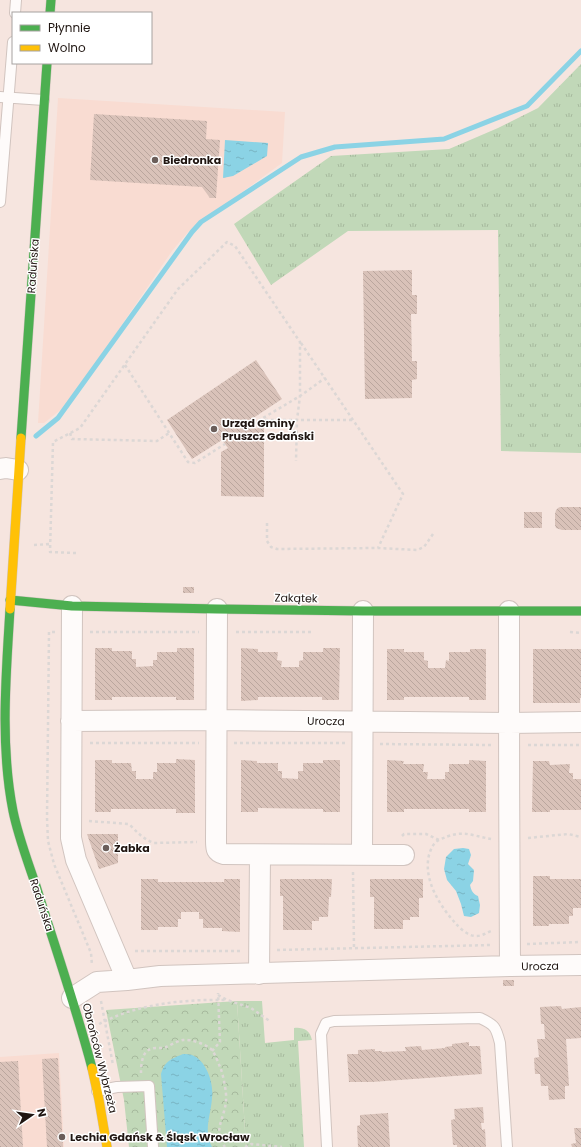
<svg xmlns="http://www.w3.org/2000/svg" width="581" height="1147" font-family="Poppins,sans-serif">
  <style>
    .built { fill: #f9dcd2 }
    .grass { fill: url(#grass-tufts) }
    .park { fill: url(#park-crowns) }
    .water { fill: url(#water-ripples) }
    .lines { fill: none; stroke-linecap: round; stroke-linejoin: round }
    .stream { stroke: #8bd3e5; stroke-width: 5 }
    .building { fill: url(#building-back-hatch) }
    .lane-casing { stroke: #d1c4bf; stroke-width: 12 }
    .street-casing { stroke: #d1c4bf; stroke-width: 22 }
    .fast-casing { stroke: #d1c4bf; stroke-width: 10 }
    .slow-casing { stroke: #d1c4bf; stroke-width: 10 }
    .path { stroke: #dcd7d5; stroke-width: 2.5; stroke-dasharray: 3 3; stroke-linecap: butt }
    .lane { stroke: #fefbfa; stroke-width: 10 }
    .street { stroke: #fefbfa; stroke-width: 20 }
    .fast { stroke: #4caf50; stroke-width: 9 }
    .slow { stroke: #ffc107; stroke-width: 9 }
    .poi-dot { fill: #6b5e5a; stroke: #fff; stroke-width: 1.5 }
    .labels { text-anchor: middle; stroke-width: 3; stroke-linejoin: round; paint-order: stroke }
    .poi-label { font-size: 11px; font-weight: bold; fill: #201612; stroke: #fff; text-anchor: start }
    .street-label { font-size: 11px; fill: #201612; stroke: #fff }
  </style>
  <defs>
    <pattern id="grass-tufts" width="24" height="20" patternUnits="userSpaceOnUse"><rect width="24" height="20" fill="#c1d8b8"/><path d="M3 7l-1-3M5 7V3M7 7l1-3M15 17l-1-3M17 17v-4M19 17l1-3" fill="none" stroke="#a6b99d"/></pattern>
    <pattern id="park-crowns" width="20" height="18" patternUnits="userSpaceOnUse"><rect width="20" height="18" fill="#c1d8b8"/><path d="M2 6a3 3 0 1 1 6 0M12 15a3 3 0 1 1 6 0" fill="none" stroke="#a6b99d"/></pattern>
    <pattern id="water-ripples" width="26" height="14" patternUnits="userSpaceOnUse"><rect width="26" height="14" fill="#8bd3e5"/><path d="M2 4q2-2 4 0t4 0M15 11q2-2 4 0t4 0" fill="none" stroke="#78b4c3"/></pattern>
    <pattern id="building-back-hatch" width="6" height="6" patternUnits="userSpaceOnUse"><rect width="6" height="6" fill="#d9c2b9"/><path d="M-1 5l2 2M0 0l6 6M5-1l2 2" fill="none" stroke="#baa69e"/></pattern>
  </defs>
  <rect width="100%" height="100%" fill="#f6e5df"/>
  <path class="built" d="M58 98 285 112 282 163 188 232 172 251 68 404 44 423H38Z
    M59 1053 64 1147H0V1057Z"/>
  <path class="grass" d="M581 64V453L501 451 498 230 348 231 271 285 234 224 331 156 449 149 498 128 538 108Z
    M237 1001H262L265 1043 294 1040V1028C303 1027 310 1030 312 1040L298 1041 304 1147H246Z"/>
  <path class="park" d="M237 1001 246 1147H129L124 1100 106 1010Z"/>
  <path class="water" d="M225 140 268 143 267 156 233 176 223 178Z
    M463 848 469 849 471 855 468 864 474 870 473 881 470 885C471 890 473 894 478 896L480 905 479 913 471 917 464 916 461 904 456 891 447 880 444 869 446 857 454 849Z
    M183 1054C186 1054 190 1054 192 1055 207 1061 214 1084 212 1098 211 1115 203 1131 212 1147H167L161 1074C165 1061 171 1059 183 1054Z"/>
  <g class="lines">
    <path class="stream" d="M36 436 58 418 192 232 201 222 301 157 335 147 444 139 527 106 581 51"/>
  </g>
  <path class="building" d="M94 114 207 121 206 139 220 140 216 198H210L202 187 90 180Z
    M412 270V295H417V314H411L412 361H417V379L412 380V398L365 399 363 271Z
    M256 360 282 399 250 420 256 429 258 428H264V497L221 496V452L228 448 222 440 192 459 167 420Z
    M560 507H581V530H562L556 528 555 525V514L556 510 558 508Z
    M524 512H542V528H524Z
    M183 587H194V593H183Z
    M95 648H112V651H132V659H136V667L153 666V660H157V652H177V648H194V700H176V697H112V700H95Z
    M241 648 258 649V652H278L277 660 282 661 281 667H299V661L303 660V652H323V648H340L339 700H322V697H258V700L241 701Z
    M387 649H404V652H424V660L428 661V668H445L446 660 449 661V652H470V649H486V700H469V697H404V700H387Z
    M533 649H581V698H580V703H533Z
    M176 759 195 760V813H176V809H111V812H95V760H112V763H131L132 771H136V779H153V772H157V763H176Z
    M241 760 257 761V763H278V771H282V778L298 779V771H303V763H323V760H340V812H323V809L258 808V812H241Z
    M387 760 404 761 403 764H424L423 772H428L427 779H445V772H449V764H469V760L486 761V812H469V809H404V812H387Z
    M533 761H549L550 765 570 764 569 773H573V779H581V810H550V812H532Z
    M87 834H118V863L99 869Z
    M533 876H550V879H581V908H573V916H569V924H549V926H533Z
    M141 879H158V882H224V879H240V932L222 931V928H203V919H199V912H181V919H178V927H158V930H141Z
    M280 879H332L331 897H329L328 917H319V921H312V930H283V896H280Z
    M370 879H423V898H419V917H410V920H403V929H374V897H370Z
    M503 980H514V986H503Z
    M561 1006 562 1009 581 1007V1038L566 1039 569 1086H565V1099L549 1100 548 1086H541L540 1074H535L534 1058 539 1057 537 1039H545L544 1024H541L540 1007Z
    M469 1042V1046H480L482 1074 372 1082H349L347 1054H358V1050L375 1049V1051H382V1052L406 1051 405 1047 421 1046 422 1050 445 1048V1047L452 1046V1044Z
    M58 1058 63 1147H47L42 1059Z
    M18 1061 23 1147H0V1062Z
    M483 1107 484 1123H481L482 1130 485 1129 486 1147H457V1145H453L451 1120 455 1119 454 1109Z
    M388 1113 390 1147H358L357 1126 360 1125V1115Z
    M574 1128H581V1147H572L571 1144 576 1143Z"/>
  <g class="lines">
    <defs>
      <path id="lane" d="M15 13 16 0
        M0 97 44 100
        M0 202 13 42
        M97 1091 117 1087 149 1086 153 1147
        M327 1147 321 1034 326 1023 334 1021 480 1018C495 1025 496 1027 500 1043L507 1147"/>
      <path id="street" d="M0 469 6 468 18 470
        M72 606 71 838 76 860 127 980
        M217 609 216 841C216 849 216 852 224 854L404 855
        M509 611C509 729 509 848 510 966
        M71 721 216 720 509 723 581 722
        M362 855 363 611
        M259 974 260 855
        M72 998 97 982 127 980 160 976 510 966 581 965"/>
      <path id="fast" d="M50 13 51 0
        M21 438 47 63
        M10 600 72 606 217 609 363 611H581
        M10 609C6 676 0 745 13 811 18 836 28 862 36 886 55 947 76 1007 92 1068"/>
      <path id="slow" d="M10 609 21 438
        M92 1068 99 1100 107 1147"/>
    </defs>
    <use href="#lane" class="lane-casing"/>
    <use href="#street" class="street-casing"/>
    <use href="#fast" class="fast-casing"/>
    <use href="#slow" class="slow-casing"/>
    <path class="path" d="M301 343 403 494 378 548
      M125 365 188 462 195 463 225 444
      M259 420H354
      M253 424 300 396 325 378
      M70 433 72 439 157 441 169 433
      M267 523V541L271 547 277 549 378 548 417 550 424 547 433 534
      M34 545 50 544
      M76 553 50 552 53 442 80 428 178 289 227 242 235 246 300 342V396L297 420 296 461
      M55 632H49L47 818 48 841 54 864 91 953 92 965
      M90 632H199
      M236 632H313
      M570 632 581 633
      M90 743H199
      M234 743H345
      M380 744 491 745
      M528 745H581
      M89 821 129 824C137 832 143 839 154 843L197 842
      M402 836 404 834H426L439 840C462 829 469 835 491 839
      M528 838 568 834 581 837
      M439 840C433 843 431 849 429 855 423 880 440 906 456 924 461 929 468 936 476 936 482 936 486 933 491 931
      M353 872 354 948
      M527 944 581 942
      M277 950 492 945
      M135 951H240
      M218 995 227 1000 251 1008 271 1022
      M101 1001 113 1065
      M99 1024C137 1004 184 999 227 1000
      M212 1051 220 1042 218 993
      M141 1073C141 1065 142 1051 151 1049 155 1047 161 1049 166 1047 171 1045 177 1041 183 1040 192 1039 205 1044 212 1050 215 1054 218 1062 220 1067 223 1073 227 1094 226 1100 225 1119 212 1129 225 1147
      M245 1147 251 1144 282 1147"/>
    <use href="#lane" class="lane"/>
    <use href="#street" class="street"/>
    <use href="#fast" class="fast"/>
    <use href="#slow" class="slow"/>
  </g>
  <g class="poi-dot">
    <circle cx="155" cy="160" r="4"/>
    <circle cx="214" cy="429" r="4"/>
    <circle cx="106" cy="848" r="4"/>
    <circle cx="62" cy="1137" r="4"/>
  </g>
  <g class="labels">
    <g class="poi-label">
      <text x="163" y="164">Biedronka</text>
      <text x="222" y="427">Urząd Gminy<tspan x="222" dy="13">Pruszcz Gdański</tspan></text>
      <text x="114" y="852">Żabka</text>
      <text x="70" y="1141">Lechia Gdańsk &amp; Śląsk Wrocław</text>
    </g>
    <g class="street-label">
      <text transform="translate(33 266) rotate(-86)" y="4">Raduńska</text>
      <text transform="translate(296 598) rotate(1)" y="4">Zakątek</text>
      <text transform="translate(326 721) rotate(1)" y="4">Urocza</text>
      <text transform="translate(42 905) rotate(72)" y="4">Raduńska</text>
      <text transform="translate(540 966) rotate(-1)" y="4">Urocza</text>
      <text transform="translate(100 1058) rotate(76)" y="4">Obrońców Wybrzeża</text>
    </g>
  </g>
  <rect x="12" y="12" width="140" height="52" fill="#ffffff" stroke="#a6a2a0"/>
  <rect x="20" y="25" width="20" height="6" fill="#4caf50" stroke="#a6a2a0"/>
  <text x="48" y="32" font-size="12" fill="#201612">Płynnie</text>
  <rect x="20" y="45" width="20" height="6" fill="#ffc107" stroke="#a6a2a0"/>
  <text x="48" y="52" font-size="12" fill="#201612">Wolno</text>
  <g transform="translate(32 1115) rotate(77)" stroke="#ffffff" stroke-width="3" paint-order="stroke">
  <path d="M0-3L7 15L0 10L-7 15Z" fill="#201612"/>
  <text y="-6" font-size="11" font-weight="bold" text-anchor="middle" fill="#201612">N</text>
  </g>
</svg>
